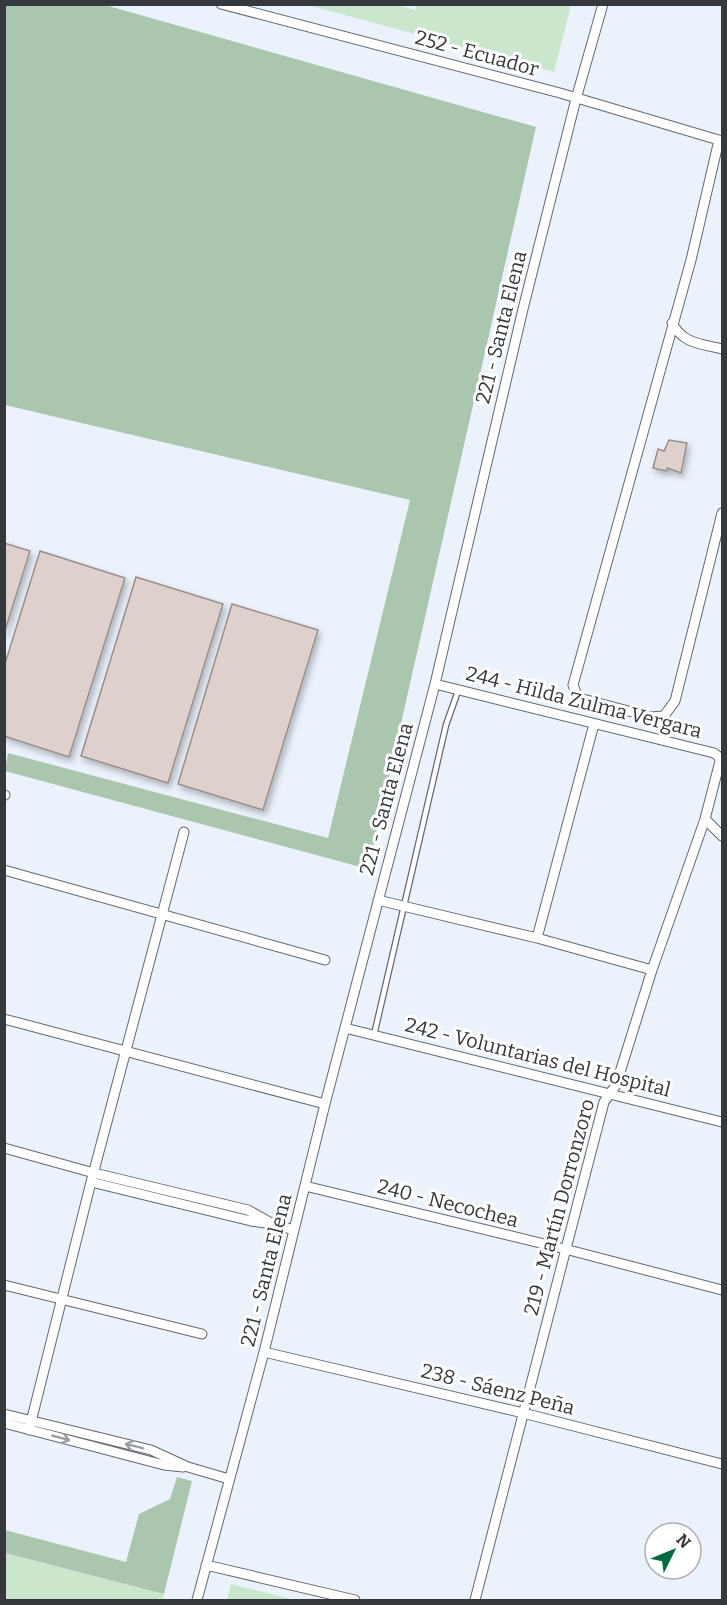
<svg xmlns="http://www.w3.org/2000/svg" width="727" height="1605" font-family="Bitter,serif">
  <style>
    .green { fill: #cae6cd }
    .forest { fill: #aac6ae }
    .building { fill: #ddd0cd; stroke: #9a8e8b; stroke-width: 1.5; filter: url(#shadow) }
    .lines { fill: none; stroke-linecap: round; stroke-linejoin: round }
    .service-casing { stroke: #636972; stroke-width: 7 }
    .minor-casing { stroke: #636972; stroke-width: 11 }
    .service { stroke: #fff; stroke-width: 4.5 }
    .minor { stroke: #fff; stroke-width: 9 }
    .oneway { stroke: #9a9c9e }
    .labels { text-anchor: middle; stroke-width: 6; stroke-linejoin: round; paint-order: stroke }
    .street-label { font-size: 20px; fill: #35383c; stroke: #fff }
  </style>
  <defs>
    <filter id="shadow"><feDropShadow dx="2.5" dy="4" stdDeviation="3" flood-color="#0004"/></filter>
  </defs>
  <rect width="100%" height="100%" fill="#ebf2fc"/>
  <path class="green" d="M417 5 571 4V5L554 72 308 5H397L415 10Z
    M4 1553 164 1594 162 1600H5Z
    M231 1584 296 1600H227Z"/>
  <path class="forest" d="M5 4 105 5 536 127 368 869 5 771 8 753 328 838 410 500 5 405Z
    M177 1477 192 1481 164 1594 5 1553V1530L126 1562 139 1514 170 1499Z"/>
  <path class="building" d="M669 440 687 443 681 473 667 468 666 471 653 468 658 449 664 451Z
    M4 543 30 551 4 634Z
    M40 551 125 578 69 757 4 736V667Z
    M136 577 223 604 168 783 81 756Z
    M232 604 318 630 263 810 178 784Z"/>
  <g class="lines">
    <defs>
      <path id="service" d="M374 1035 446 725 458 691"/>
      <path id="minor" d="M221 4 560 93 722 141
        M719 140 691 260 573 685 577 695 583 699 651 717 664 716 675 701 722 513
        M672 323C683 344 702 344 722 349
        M435 684 714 753 719 757 720 761 705 819 652 970 616 1085 604 1102 475 1600
        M4 795H5
        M705 819 722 836
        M4 870 325 960
        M378 900 537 938 652 970
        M537 938 594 724
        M4 1019 325 1104
        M345 1028 722 1122
        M4 1148 94 1173 248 1210 273 1224
        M91 1182 251 1221 273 1224 294 1230
        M305 1186 565 1249 722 1290
        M4 1285 202 1334
        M264 1352 523 1413 722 1464
        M4 1414 151 1450 188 1467 229 1479
        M4 1423 164 1465 183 1467
        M29 1430 91 1182 184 832
        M206 1565 355 1600
        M197 1600 264 1352 325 1104 435 684 523 309 576 99 603 4"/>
    </defs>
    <use href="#service" class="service-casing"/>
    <use href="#minor" class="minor-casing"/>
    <use href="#service" class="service"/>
    <use href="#minor" class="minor"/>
  </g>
  <defs><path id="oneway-shaft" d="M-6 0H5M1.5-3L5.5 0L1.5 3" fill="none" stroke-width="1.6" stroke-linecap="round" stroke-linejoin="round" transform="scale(1.5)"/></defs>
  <g class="oneway">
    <use href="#oneway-shaft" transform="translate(61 1438) rotate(15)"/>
    <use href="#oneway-shaft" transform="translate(134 1446) rotate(-166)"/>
  </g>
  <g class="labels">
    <g class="street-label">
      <text transform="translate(477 53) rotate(15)" y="7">252 - Ecuador</text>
      <text transform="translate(501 327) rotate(-76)" y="7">221 - Santa Elena</text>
      <text transform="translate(584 702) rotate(14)" y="7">244 - Hilda Zulma Vergara</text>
      <text transform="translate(386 799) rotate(-75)" y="7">221 - Santa Elena</text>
      <text transform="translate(538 1057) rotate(14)" y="7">242 - Voluntarias del Hospital</text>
      <text transform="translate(448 1203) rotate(14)" y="7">240 - Necochea</text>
      <text transform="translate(559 1207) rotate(-75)" y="7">219 - Martín Dorronzoro</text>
      <text transform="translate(266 1270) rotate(-76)" y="7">221 - Santa Elena</text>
      <text transform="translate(498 1389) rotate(14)" y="7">238 - Sáenz Peña</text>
    </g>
  </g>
  <rect width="727" height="1605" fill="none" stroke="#35383c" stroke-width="12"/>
  <g transform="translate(673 1551) rotate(47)"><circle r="28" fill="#ffffff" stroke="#aeafb1" stroke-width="1.5"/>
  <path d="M0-4.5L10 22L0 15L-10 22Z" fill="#006a40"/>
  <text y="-9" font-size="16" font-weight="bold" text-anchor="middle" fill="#35383c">N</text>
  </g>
</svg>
